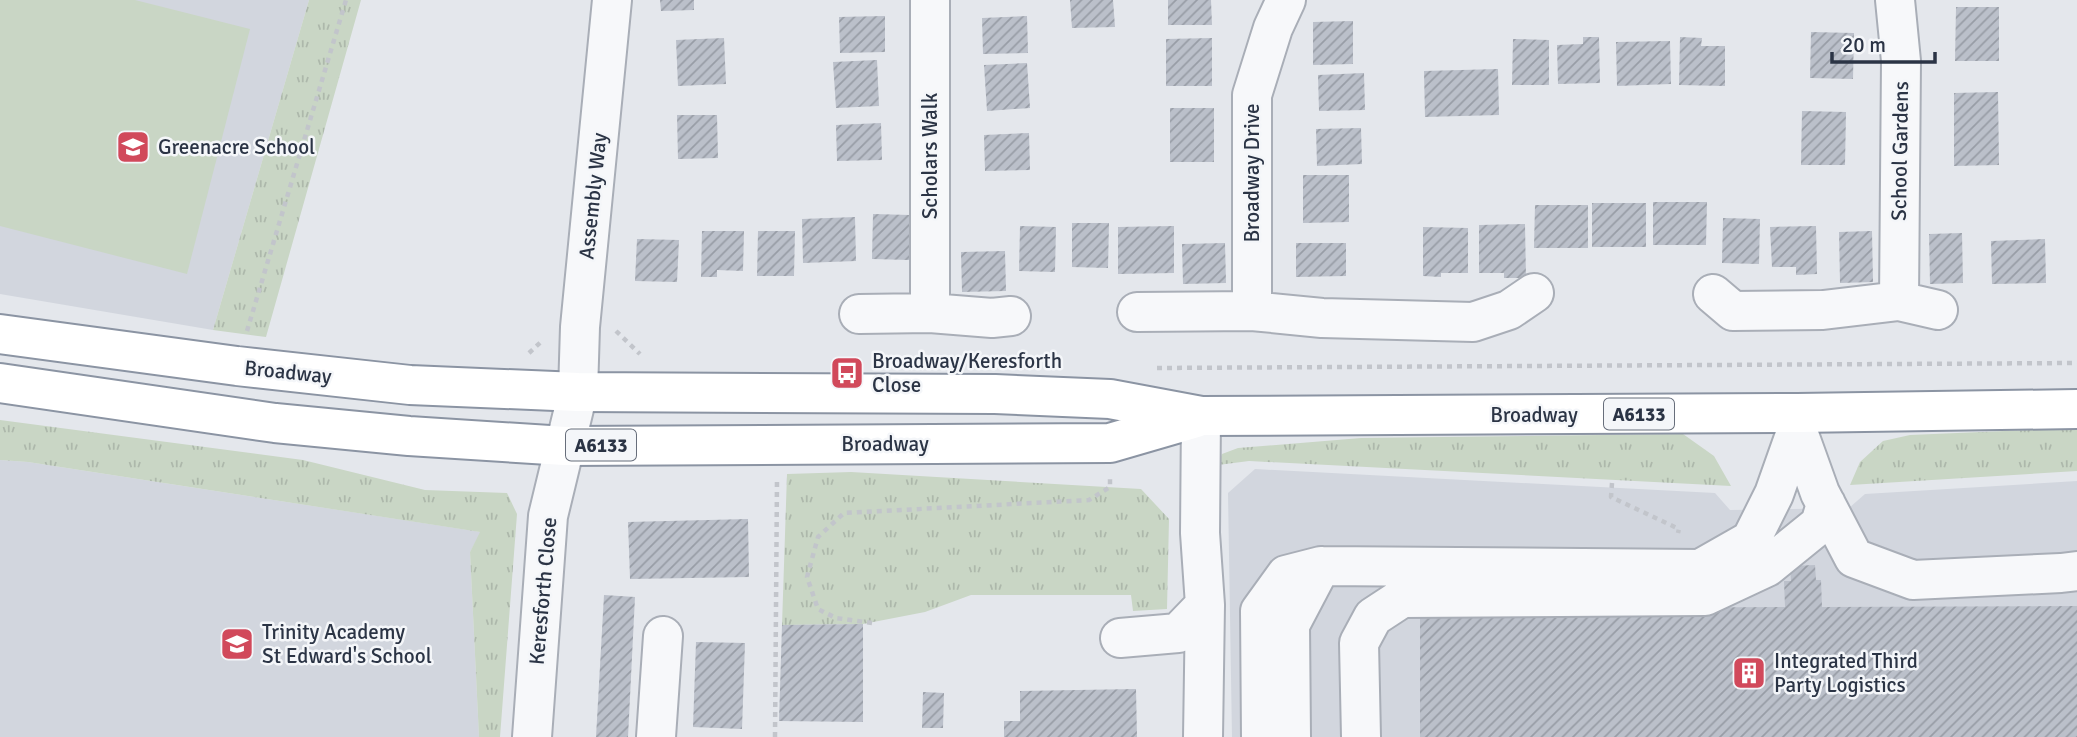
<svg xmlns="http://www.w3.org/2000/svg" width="2077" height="737" font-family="Signika,sans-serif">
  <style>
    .built { fill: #d2d6de }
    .grass { fill: url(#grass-tufts) }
    .park { fill: #c9d6c5 }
    .building { fill: url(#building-hatch) }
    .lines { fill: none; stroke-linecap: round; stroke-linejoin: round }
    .minor-casing { stroke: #a9aeb7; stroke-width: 42 }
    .highway-casing { stroke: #8b94a3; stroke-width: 42 }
    .path { stroke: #c2c5cb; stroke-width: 4.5; stroke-dasharray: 5 5; stroke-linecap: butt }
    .minor { stroke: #f7f8fa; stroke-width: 38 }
    .highway { stroke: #fff; stroke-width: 38 }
    .labels { text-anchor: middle; stroke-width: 5; stroke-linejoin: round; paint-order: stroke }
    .shield { fill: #f4f6f9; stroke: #676e7b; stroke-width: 2 }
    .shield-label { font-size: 19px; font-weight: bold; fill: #2b3445 }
    .poi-label { font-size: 21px; fill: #2b3445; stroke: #f4f6f9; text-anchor: start }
    .street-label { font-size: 21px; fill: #2b3445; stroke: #f4f6f9 }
  </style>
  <defs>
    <pattern id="grass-tufts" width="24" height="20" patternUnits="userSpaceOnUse" patternTransform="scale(1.75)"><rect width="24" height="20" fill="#c9d6c5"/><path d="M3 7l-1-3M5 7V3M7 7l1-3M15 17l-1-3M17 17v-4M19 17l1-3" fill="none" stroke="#adb8ab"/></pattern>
    <pattern id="building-hatch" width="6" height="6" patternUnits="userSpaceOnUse" patternTransform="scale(1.75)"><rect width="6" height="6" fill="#bbc0ca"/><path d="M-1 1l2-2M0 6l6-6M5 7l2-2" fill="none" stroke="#989da6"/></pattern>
  </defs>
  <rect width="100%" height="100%" fill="#e4e7ec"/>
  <path class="built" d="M0 0H309L213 330 0 294Z
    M0 460 28 462 481 532 470 552 479 737H0Z
    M1255 469 1715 493 1730 510 1849 508 1865 494 2077 481V737H1232L1228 493Z"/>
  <path class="grass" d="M309 0H361L266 337 213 330Z
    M0 420 303 460 425 490 507 493 517 514 500 737H479L470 552 480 532 28 462 0 460Z
    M2077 428V471L1850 485 1860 462 1883 441 1910 435Z
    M1683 434 1714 456 1731 486 1249 461 1218 465 1222 454 1238 448 1361 438Z
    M851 472 1141 489 1169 519 1167 609 1133 611 1131 595H971L925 612 863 624 782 625 787 474Z"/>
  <path class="park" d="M0 0H135L250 29 187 274 0 226Z"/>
  <path class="building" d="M660 0H694V10L661 11Z
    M1070 0H1113L1115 27 1072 28Z
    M1168 0H1211L1212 25H1168Z
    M1956 7H1999V61H1955Z
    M885 16V52L840 53 839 17Z
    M1027 16 1028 53 983 54 982 18Z
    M1353 21V64L1313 65V22Z
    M1811 32 1854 33 1853 79 1810 78Z
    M1583 37H1599L1600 83 1558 84 1557 45 1583 44Z
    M1680 37 1702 38 1701 46H1725V86L1679 85Z
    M724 38 726 84 678 86 676 40Z
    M1212 38V86H1166V39Z
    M1513 39 1549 40V85H1512Z
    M1670 41 1671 84 1617 86 1616 42Z
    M877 60 879 106 836 108 833 62Z
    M1027 63 1030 108 987 111 984 65Z
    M1498 69 1499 115 1425 117 1424 71Z
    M1364 73 1365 110 1319 111 1318 75Z
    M1998 92 1999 165 1954 166V93Z
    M1170 108H1214V162H1170Z
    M1802 111 1846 112 1845 165H1801Z
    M677 115H717L718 158 678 159Z
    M881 123 882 160 837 161 836 125Z
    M1361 128 1362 164 1317 166 1316 129Z
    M1029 133 1030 170 985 171 984 135Z
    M1303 175H1349V222L1303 223Z
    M1653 202H1707L1706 245H1653Z
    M1592 203H1646V247H1592Z
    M1535 205H1588V248H1534Z
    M873 214 910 215 909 260 872 259Z
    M855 217 856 261 803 263 802 219Z
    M1723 218 1760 219 1759 264 1722 263Z
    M1072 223H1109L1108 268 1072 267Z
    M1525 224 1526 278H1504V273H1479V225Z
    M1020 226 1056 227 1055 272 1019 271Z
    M1174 226V273L1118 274V227Z
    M1816 226 1817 274 1796 275V267H1772L1770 227Z
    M1423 227 1468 228V273H1441V277L1423 276Z
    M702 231H744L743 271 717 270V277H701Z
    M758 231H795L794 276H757Z
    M1872 231 1873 282 1840 283 1839 232Z
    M1962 233 1963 283 1930 284 1929 234Z
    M637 239 679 240 677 282 635 281Z
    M2045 239 2046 283 1992 284 1991 241Z
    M1225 243 1226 283 1183 284 1182 244Z
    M1296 243H1346V276L1296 277Z
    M1005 251 1006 291 962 292 961 252Z
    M748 519 749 577 630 579 628 522Z
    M1815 565 1816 580H1821L1822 607 2077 606V737H1420V609L1785 607 1784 581H1791L1790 566Z
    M604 595 635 597 628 737H596Z
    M863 624V722L779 721 782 625Z
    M696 642 745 643 742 729 693 727Z
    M1136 689 1137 737H1004V721H1020V691Z
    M923 692 944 693 943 728H922Z"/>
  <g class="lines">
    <defs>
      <path id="minor" d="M1895 0 1901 61 1899 301
        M1713 294 1733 311 1823 310 1899 301 1938 310
        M1252 311V95L1273 28 1286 0
        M1137 312 1252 311 1322 318 1473 322 1509 310 1534 293
        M930 313V0
        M859 314 930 313 992 318 1011 316
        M1201 416 1200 533 1205 605 1203 737
        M1797 429 1820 493 1854 558 1913 580 2061 573 2077 571
        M1120 638 1178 633 1205 605
        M532 737 548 516 578 392 580 327 612 0
        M656 737 663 636
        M1261 737 1260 611 1286 575 1321 566 1700 569 1751 540 1774 494 1797 429V413
        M1291 737 1290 625 1321 566
        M1361 737 1359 643 1373 617 1402 598 1705 596 1767 567 1820 524 1826 504"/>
      <path id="highway" d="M0 334 237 366 410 385 578 392 995 394 1110 399 1201 416 1797 413 2077 409
        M0 383 275 423 409 436 565 446 1110 443 1196 418"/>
    </defs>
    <use href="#minor" class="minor-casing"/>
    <use href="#highway" class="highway-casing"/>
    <path class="path" d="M247 331 346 0
      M616 331 640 354
      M529 353 543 340
      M1157 368 2077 363
      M1612 483 1611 497 1679 529 1678 533
      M872 623 836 618 818 609 807 577 818 537 844 513 1089 500 1110 487V479
      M775 737 777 479"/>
    <use href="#minor" class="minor"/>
    <use href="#highway" class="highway"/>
  </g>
  <defs>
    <symbol id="school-square" viewBox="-11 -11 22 22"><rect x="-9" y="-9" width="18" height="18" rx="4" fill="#d1495b" stroke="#f4f6f9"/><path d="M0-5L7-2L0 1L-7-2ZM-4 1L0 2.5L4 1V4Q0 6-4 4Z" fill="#fff"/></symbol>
    <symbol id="bus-square" viewBox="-11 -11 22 22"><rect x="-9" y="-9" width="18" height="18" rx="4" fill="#d1495b" stroke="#f4f6f9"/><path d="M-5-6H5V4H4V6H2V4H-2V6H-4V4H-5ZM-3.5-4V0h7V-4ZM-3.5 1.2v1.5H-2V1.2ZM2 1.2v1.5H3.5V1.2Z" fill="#fff"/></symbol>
    <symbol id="building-square" viewBox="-11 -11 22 22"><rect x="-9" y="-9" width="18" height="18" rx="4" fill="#d1495b" stroke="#f4f6f9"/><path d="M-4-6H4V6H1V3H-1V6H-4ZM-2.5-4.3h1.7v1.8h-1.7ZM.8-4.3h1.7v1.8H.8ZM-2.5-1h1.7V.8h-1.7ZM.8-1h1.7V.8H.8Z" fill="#fff"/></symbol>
  </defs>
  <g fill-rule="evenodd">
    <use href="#school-square" x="114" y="128" width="38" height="38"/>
    <use href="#bus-square" x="828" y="354" width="38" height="38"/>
    <use href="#school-square" x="218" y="625" width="38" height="38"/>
    <use href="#building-square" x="1730" y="654" width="38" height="38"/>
  </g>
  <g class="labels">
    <g class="shield">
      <rect x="1604" y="398.5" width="70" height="31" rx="5"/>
      <rect x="566" y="429.5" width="70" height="31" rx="5"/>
    </g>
    <g class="shield-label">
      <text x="1639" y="421">A6133</text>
      <text x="601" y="452">A6133</text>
    </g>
    <g class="poi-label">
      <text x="158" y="154">Greenacre School</text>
      <text x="872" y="368">Broadway/Keresforth<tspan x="872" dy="24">Close</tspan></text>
      <text x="262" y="639">Trinity Academy<tspan x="262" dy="24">St Edward's School</tspan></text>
      <text x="1774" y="668">Integrated Third<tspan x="1774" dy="24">Party Logistics</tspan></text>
    </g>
    <g class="street-label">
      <text transform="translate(1900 151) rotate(-89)" y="7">School Gardens</text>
      <text transform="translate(930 156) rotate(-90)" y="7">Scholars Walk</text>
      <text transform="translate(1252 173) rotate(-90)" y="7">Broadway Drive</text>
      <text transform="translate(593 196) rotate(-84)" y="7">Assembly Way</text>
      <text transform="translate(288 372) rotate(6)" y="7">Broadway</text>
      <text x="1534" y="422">Broadway</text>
      <text x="885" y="451">Broadway</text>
      <text transform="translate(543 591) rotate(-85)" y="7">Keresforth Close</text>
    </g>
  </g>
  <path d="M1832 52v10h103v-10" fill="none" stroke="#2b3445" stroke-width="3.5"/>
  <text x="1842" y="52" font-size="21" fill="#2b3445" stroke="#f4f6f9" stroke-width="5" paint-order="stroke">20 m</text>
</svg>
